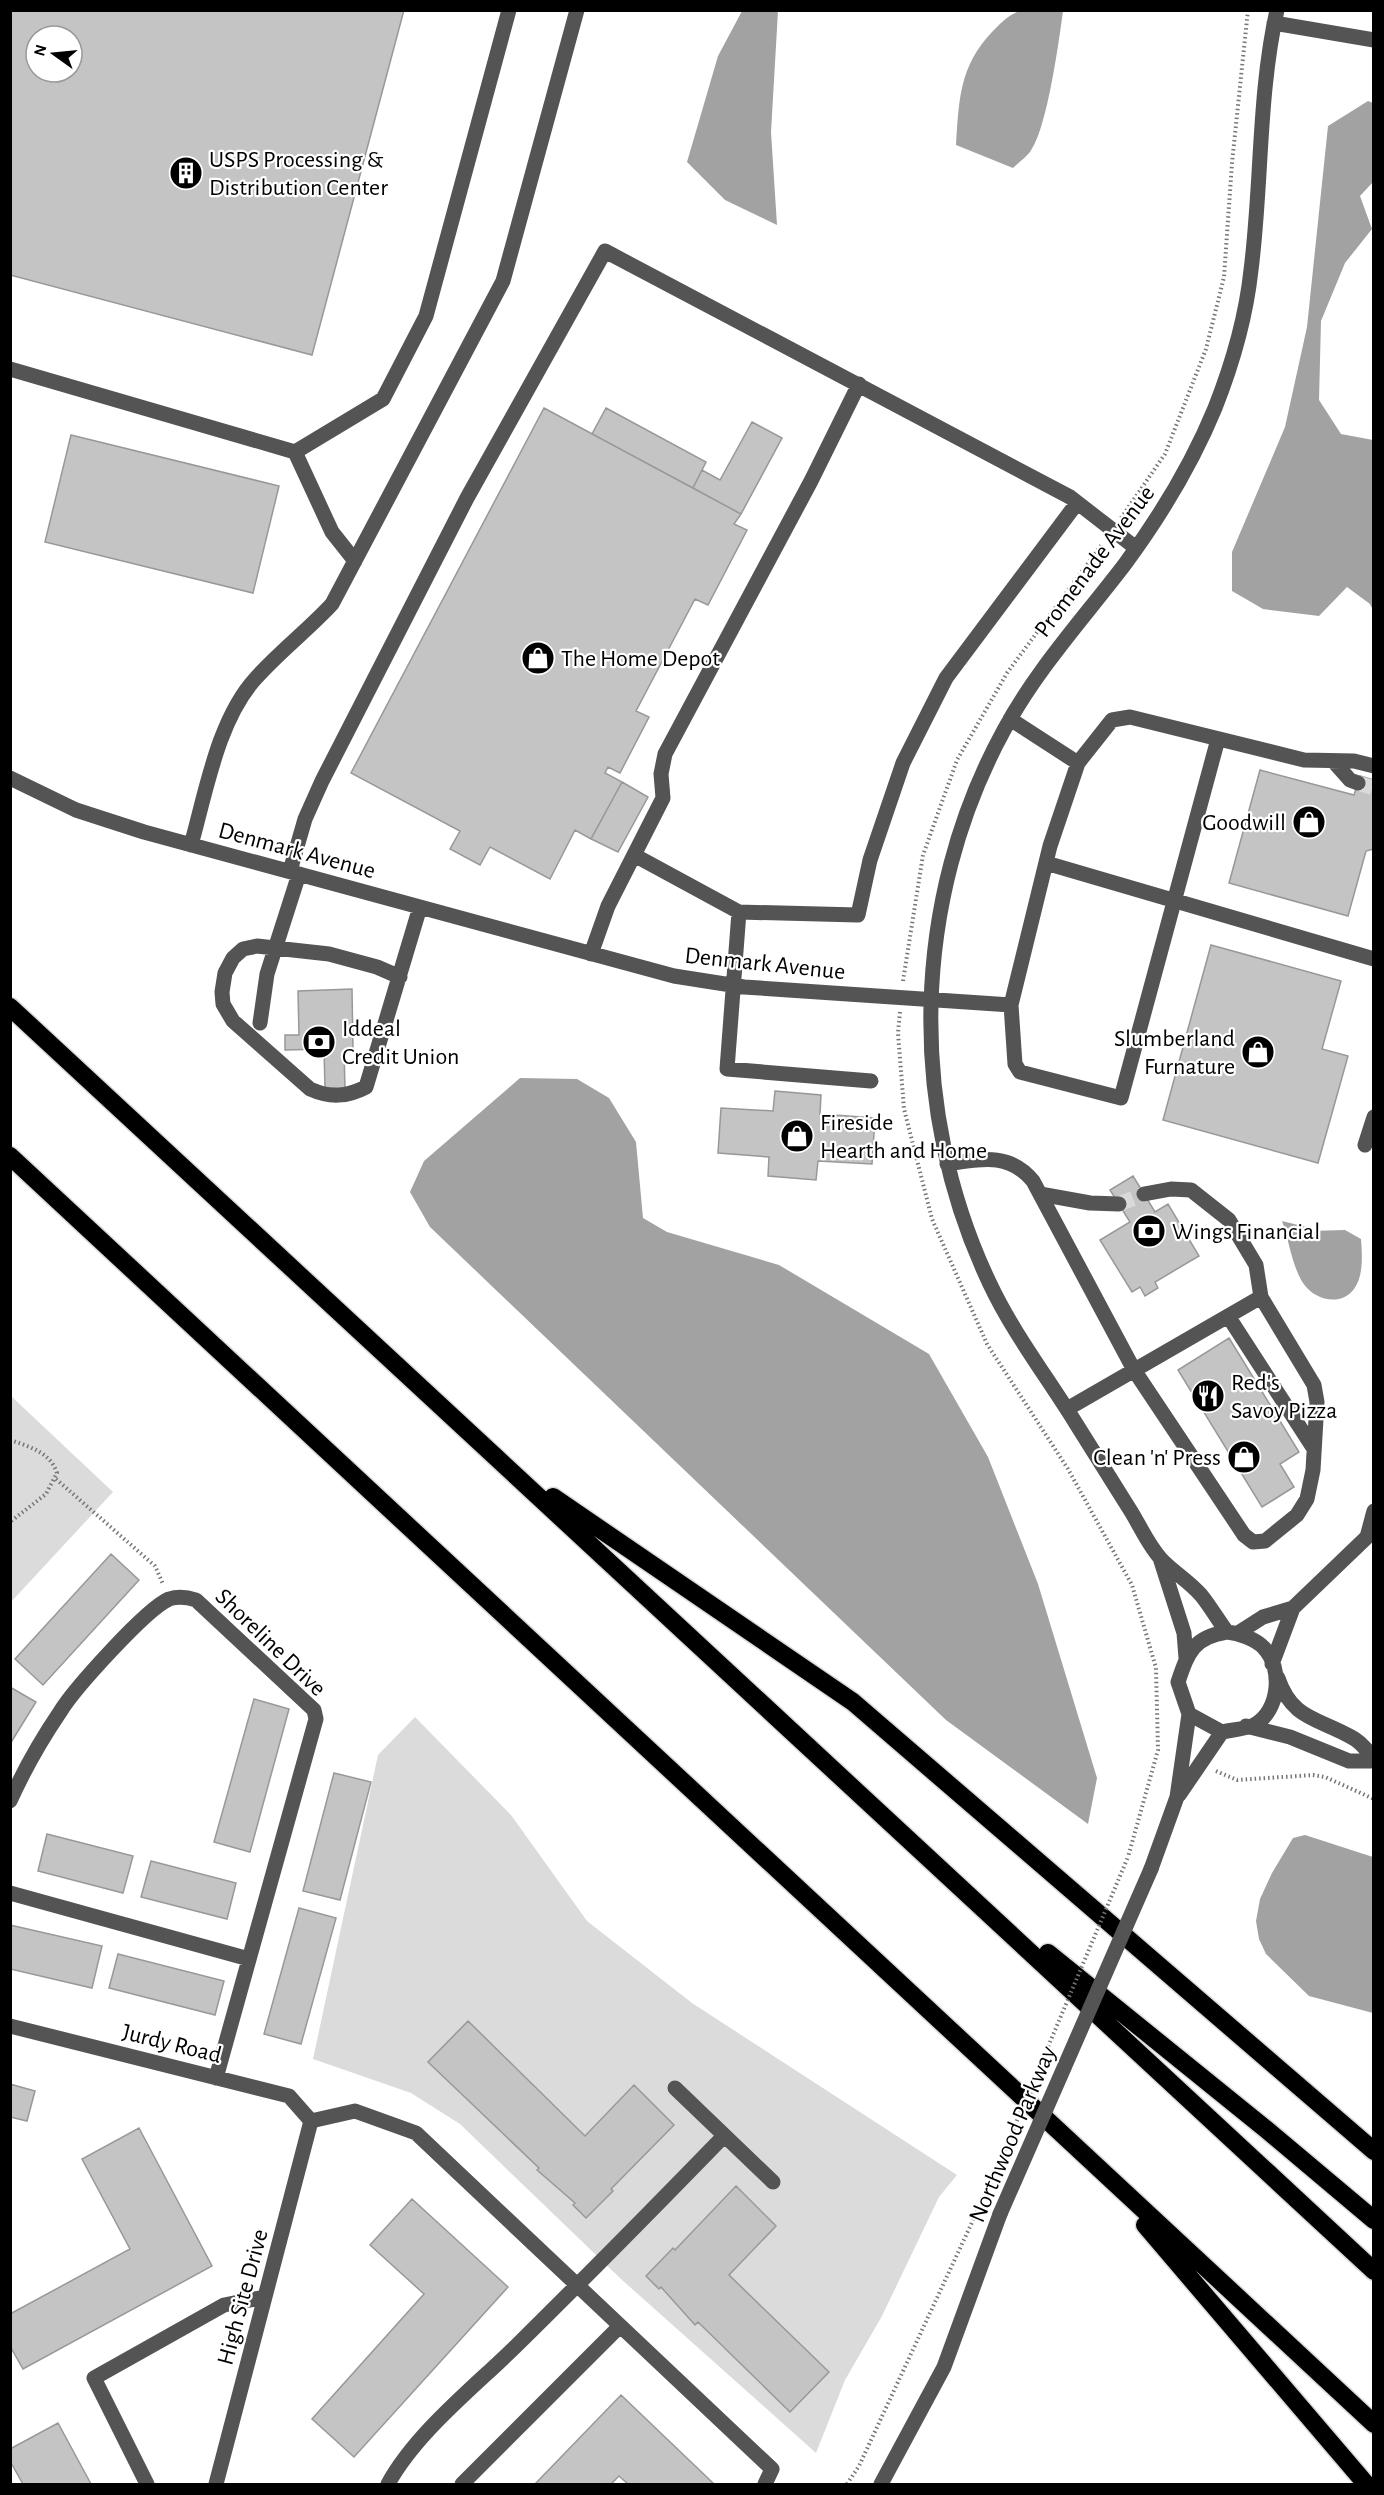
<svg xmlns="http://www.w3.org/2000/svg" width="1384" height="2495" font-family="'Alegreya Sans',sans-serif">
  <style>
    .green { fill: #dbdbdb }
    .water { fill: #a2a2a2 }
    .building { fill: #c4c4c4; stroke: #989898; stroke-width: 1.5; fill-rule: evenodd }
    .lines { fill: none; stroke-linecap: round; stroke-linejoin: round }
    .minor-tunnel { stroke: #d9d9d9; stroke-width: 15; stroke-dasharray: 15 8; stroke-linecap: butt }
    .highway-casing { stroke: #dbdbdb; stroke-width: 21 }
    .path { stroke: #767676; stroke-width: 4; stroke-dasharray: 1.5 3; stroke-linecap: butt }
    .minor { stroke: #545454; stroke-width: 15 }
    .highway { stroke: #000; stroke-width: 18 }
    .path-bridge { stroke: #767676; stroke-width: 4; stroke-dasharray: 1.5 3; stroke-linecap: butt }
    .minor-bridge { stroke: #545454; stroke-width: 15 }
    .labels { text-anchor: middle; stroke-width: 4.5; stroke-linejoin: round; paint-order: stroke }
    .poi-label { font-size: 24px; fill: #000; stroke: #fff; text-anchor: start }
    .street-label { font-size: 24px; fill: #000; stroke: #fff }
  </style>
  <rect width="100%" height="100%" fill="#fff"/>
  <path class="green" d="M11 1396 113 1492 11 1602H10Z
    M415 1717 511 1815 587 1921 692 2003 957 2175 939 2197 882 2316 845 2380 816 2453 621 2279 460 2124 411 2093 313 2059 378 1755Z"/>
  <path class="water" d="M1022 10 1063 11C1059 41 1047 130 1030 152 1025 158 1018 163 1013 168L956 145C959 100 959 67 992 32 1002 22 1008 15 1022 10Z
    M742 11H778L771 132 777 225 725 200 687 162 718 56Z
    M1368 101 1373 103V182L1360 196 1372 229 1345 263 1321 321 1319 400 1341 434 1373 440V610L1370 604 1347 587 1319 616 1263 609 1232 591V552L1285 427 1307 327 1328 126Z
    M520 1078 577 1079 609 1098 636 1142 643 1218 667 1232 779 1265 929 1354 988 1457 1038 1584 1097 1778 1088 1824 946 1720 430 1227 410 1192 424 1161Z
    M1282 1221 1306 1227 1310 1231 1345 1230 1361 1239C1362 1253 1364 1276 1354 1289 1341 1307 1314 1300 1303 1283 1292 1266 1289 1240 1282 1221Z
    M1305 1835 1373 1857V2013L1309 1996 1266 1954 1259 1939 1256 1921 1260 1899 1272 1873 1293 1838Z"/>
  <path class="building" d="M10 10H404L312 355 10 275ZM36 36H72V72H36Z
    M544 408 741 514 734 524 747 530 708 605 695 599 636 711 649 717 620 773 608 767 605 773 622 782 591 839 575 830 550 879 490 847 480 865 450 849 460 831 351 773Z
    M606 408 706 462 693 488 592 434Z
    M752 422 782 438 741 514 693 488 702 470 720 480Z
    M71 435 279 486 253 593 45 542Z
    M1260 770 1354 795 1360 776 1374 780V849L1366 851 1348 916 1229 883Z
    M622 782 648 797 618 852 591 839Z
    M1211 945 1341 981 1322 1049 1348 1056 1318 1163 1163 1120Z
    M352 989 353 1050H344L345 1088H325L324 1049 285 1050V1035H299L298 991Z
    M775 1091 821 1095 820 1114 875 1118 872 1164 818 1161 816 1180 768 1176 769 1157 718 1153 721 1108 773 1111Z
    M1133 1176 1155 1212 1168 1204 1199 1256 1155 1282 1158 1288 1145 1296 1140 1287 1132 1292 1100 1240 1130 1222 1110 1190Z
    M1229 1338 1299 1452 1280 1464 1294 1487 1262 1507 1178 1370Z
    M111 1554 139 1580 43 1685 15 1659Z
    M10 1687 36 1702 10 1744Z
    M254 1699 289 1709 250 1852 214 1842Z
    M334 1773 371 1782 340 1900 303 1891Z
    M47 1834 133 1856 123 1893 38 1871Z
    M151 1861 236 1883 227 1919 141 1897Z
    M299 1908 336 1918 301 2044 264 2034Z
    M10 1925 102 1946 92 1988 10 1969Z
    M118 1954 224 1981 215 2015 109 1988Z
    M468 2021 585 2136 634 2085 674 2125 611 2189 613 2191 586 2218 573 2205 575 2203 537 2170 539 2168 428 2062Z
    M10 2084 35 2091 27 2121 10 2117Z
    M139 2128 212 2266 23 2369 10 2346V2314L130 2249 82 2159Z
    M736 2186 776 2226 729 2275 829 2372 790 2412 698 2322 695 2325 661 2287 659 2289 646 2276 673 2248 675 2250Z
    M412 2199 508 2287 354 2457 312 2419 424 2294 370 2245Z
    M621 2395 714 2484H628L619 2476 611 2484H535Z
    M58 2423 91 2484H23L10 2461V2449Z"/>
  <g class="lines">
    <path class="minor-tunnel" d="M1358 783 1374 788
      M1119 1204 1144 1194"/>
    <defs>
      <path id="highway" d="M10 1007 1374 2271
        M10 1156 1374 2424
        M553 1497 853 1702 1374 2151
        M1048 1953 1267 2130 1374 2220
        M1145 2225 1366 2484"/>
    </defs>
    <use href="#highway" class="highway-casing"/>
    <path class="path" d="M1121 518 1165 454 1206 349 1224 277 1232 163 1248 10
      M903 981 923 855 957 760 1007 673 1103 543
      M900 1012 898 1033 904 1109 932 1219 987 1344 1068 1469 1132 1585 1156 1668 1158 1750 1128 1857
      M10 1440C30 1447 50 1452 57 1473L46 1494 10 1522
      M56 1479 155 1566 163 1584
      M1216 1771 1237 1780 1313 1775 1325 1777 1374 1799
      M847 2484 859 2466 994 2175"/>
    <path class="minor" d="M1274 23 1374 40
      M10 369 295 452 332 532 355 561
      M295 452 383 399 426 316 509 10
      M1010 719 1078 763
      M1218 739 1121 1098 1020 1072 1015 1064 1011 1005 1050 846 1078 763 1112 720 1130 717 1304 760 1354 761 1374 766
      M1334 762 1350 780 1358 783
      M10 778 76 810 144 832 674 976 744 987 1011 1005
      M191 845C206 792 218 719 256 678 280 651 308 630 332 604L503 281 577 10
      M634 855 739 912 858 915 870 860 903 763 946 678 1077 503
      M1046 863 1374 959
      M290 871 305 819 322 781 467 498 605 251 1070 497 1136 548
      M739 912 727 1069 871 1081
      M591 954 608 906 663 798 661 774 665 754 811 481 859 384
      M400 977 377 967 329 954 257 946 243 949 233 958 225 973 222 992 223 1004 233 1021 310 1089C330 1098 347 1097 366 1087L420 907
      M260 1023 267 974 299 874
      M1365 1145 1374 1117
      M947 1164C981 1159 1009 1152 1033 1181L1134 1370 1244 1535 1253 1542 1265 1541 1297 1515 1307 1499 1313 1470 1317 1402 1314 1385 1261 1297 1256 1265 1229 1220 1191 1190 1171 1189 1144 1194
      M1040 1194 1090 1203 1119 1204
      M1228 1316 1314 1449
      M1067 1409 1261 1297
      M1160 1558 1184 1633 1186 1658
      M1227 1632C1218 1620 1210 1606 1201 1595 1189 1581 1173 1572 1161 1559 1149 1546 1141 1528 1132 1513 1113 1483 1094 1452 1075 1422 1047 1377 1012 1331 990 1284 907 1110 911 900 1004 730 1037 669 1083 619 1125 564 1161 515 1192 464 1215 408 1232 365 1246 317 1251 270 1262 184 1258 95 1277 10
      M1227 1632C1238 1633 1256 1639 1264 1648 1283 1668 1280 1711 1254 1725 1245 1729 1231 1730 1222 1732L1189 1714 1178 1682C1188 1653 1193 1637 1227 1632Z
      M1238 1633 1263 1617 1293 1608
      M1272 1664 1293 1608 1367 1537 1374 1511
      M1278 1678C1292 1720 1319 1718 1353 1738 1361 1742 1367 1751 1374 1758
      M1246 1726 1290 1737 1349 1761H1374
      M1179 1795 1222 1732
      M10 1801C24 1770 41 1740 60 1712 74 1689 146 1609 169 1599 178 1596 187 1597 196 1600L314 1710 316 1719 216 2078
      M1151 1869 1177 1797 1189 1714
      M10 1893 249 1959
      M10 2026 289 2096 311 2121
      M675 2088 773 2182
      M311 2121 355 2111 416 2133 772 2469 765 2484
      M147 2484 94 2378 224 2305 265 2297
      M216 2484 311 2121
      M388 2484C416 2433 473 2388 515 2347 585 2278 654 2208 723 2137
      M462 2484 620 2326
      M881 2484 944 2367 1000 2214"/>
    <use href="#highway" class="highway"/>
    <path class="path-bridge" d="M994 2175 1128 1857"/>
    <path class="minor-bridge" d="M1000 2214 1151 1869"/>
  </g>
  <defs>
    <symbol id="building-disc" viewBox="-11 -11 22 22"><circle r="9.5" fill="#000" stroke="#fff"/><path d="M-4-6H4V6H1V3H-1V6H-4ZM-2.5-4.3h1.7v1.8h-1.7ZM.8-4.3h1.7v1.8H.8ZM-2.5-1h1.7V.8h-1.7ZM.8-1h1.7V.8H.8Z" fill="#fff"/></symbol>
    <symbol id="shop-disc" viewBox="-11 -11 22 22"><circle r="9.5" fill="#000" stroke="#fff"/><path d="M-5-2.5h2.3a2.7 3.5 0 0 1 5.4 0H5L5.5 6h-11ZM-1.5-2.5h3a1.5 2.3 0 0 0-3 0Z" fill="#fff"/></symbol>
    <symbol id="bank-disc" viewBox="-11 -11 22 22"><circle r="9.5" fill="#000" stroke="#fff"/><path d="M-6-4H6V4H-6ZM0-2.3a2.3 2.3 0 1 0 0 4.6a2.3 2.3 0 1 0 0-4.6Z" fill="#fff"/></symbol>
    <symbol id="restaurant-disc" viewBox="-11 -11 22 22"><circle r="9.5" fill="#000" stroke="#fff"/><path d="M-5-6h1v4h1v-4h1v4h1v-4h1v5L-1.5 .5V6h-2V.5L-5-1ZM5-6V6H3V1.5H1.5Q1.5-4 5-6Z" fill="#fff"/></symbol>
  </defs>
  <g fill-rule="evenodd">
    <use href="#building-disc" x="167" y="154" width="38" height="38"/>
    <use href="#shop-disc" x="519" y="639" width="38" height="38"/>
    <use href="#shop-disc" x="1290" y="803" width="38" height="38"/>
    <use href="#bank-disc" x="300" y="1023" width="38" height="38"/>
    <use href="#shop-disc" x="1239" y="1033" width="38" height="38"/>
    <use href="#shop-disc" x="778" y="1117" width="38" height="38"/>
    <use href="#bank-disc" x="1130" y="1212" width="38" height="38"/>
    <use href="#restaurant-disc" x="1189" y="1377" width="38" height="38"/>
    <use href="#shop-disc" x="1225" y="1438" width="38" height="38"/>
  </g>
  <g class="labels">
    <g class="poi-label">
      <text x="209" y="167">USPS Processing &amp;<tspan x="209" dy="28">Distribution Center</tspan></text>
      <text x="561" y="666">The Home Depot</text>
      <text x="1286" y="830" text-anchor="end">Goodwill</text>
      <text x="342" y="1036">Iddeal<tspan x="342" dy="28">Credit Union</tspan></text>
      <text x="1235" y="1046" text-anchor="end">Slumberland<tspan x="1235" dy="28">Furnature</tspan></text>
      <text x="820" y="1130">Fireside<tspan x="820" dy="28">Hearth and Home</tspan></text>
      <text x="1172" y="1239">Wings Financial</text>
      <text x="1231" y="1390">Red's<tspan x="1231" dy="28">Savoy Pizza</tspan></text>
      <text x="1221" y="1465" text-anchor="end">Clean 'n' Press</text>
    </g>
    <g class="street-label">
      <text transform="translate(1094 561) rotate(-53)" y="8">Promenade Avenue</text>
      <text transform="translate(297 850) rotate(15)" y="8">Denmark Avenue</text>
      <text transform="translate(765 963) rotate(6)" y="8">Denmark Avenue</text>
      <text transform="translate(271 1642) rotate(44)" y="8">Shoreline Drive</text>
      <text transform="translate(172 2043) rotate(14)" y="8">Jurdy Road</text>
      <text transform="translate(1012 2134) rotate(-67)" y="8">Northwood Parkway</text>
      <text transform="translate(242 2297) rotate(-75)" y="8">High Site Drive</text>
    </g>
  </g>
  <rect width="1384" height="2495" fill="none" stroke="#000000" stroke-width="24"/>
  <g transform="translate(54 54) rotate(285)"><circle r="28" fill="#ffffff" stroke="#999999" stroke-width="1.5"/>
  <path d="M0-4.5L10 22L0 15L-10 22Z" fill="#000000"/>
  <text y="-9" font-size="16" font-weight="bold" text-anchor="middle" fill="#000000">N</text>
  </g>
</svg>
